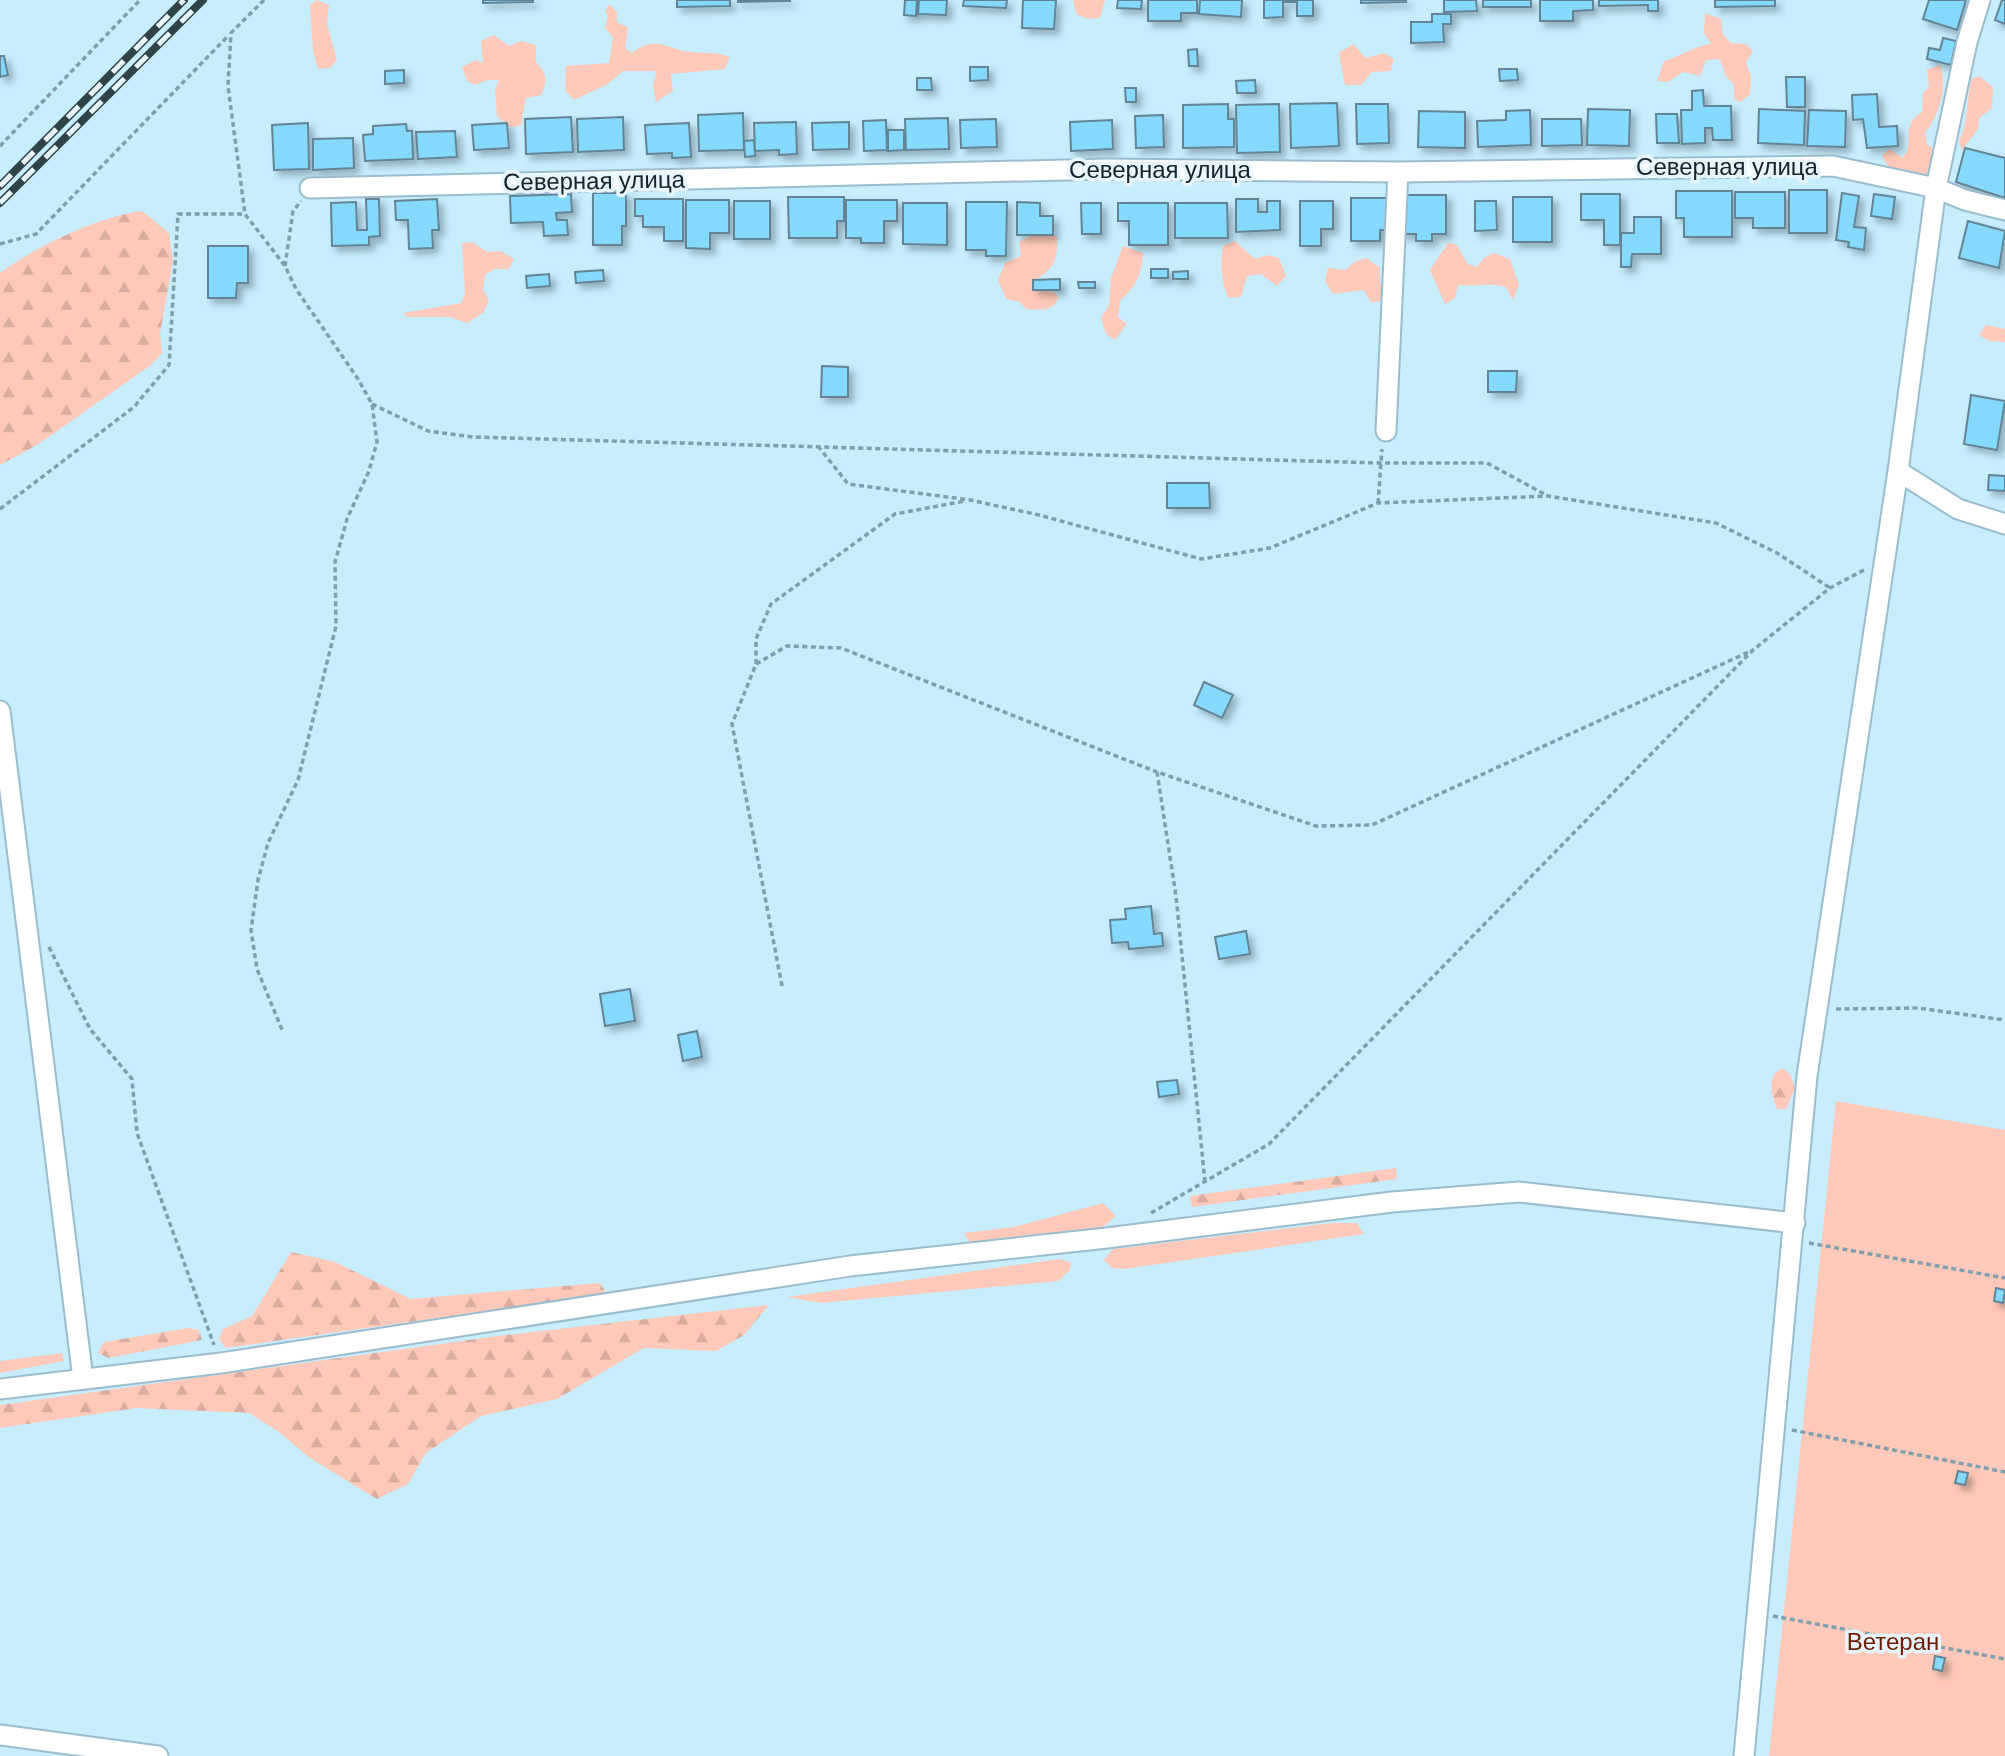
<svg xmlns="http://www.w3.org/2000/svg" width="2005" height="1756" font-family="'DM Sans',sans-serif">
  <style>
    .green { fill: #ffc9b9 }
    .forest { fill: url(#forest-firs) }
    .building { fill: #84d9fd; stroke: #628494; stroke-width: 2; filter: url(#shadow) }
    .lines { fill: none; stroke-linecap: round; stroke-linejoin: round }
    .minor-casing { stroke: #99bdce; stroke-width: 23 }
    .path { stroke: #819eab; stroke-width: 3.5; stroke-dasharray: 5 3.5; stroke-linecap: butt }
    .minor { stroke: #fff; stroke-width: 19 }
    .rail-casing { stroke: #30424a; stroke-width: 8 }
    .rail { stroke: #e7f6fd; stroke-width: 5; stroke-dasharray: 16; stroke-linecap: butt }
    .labels { text-anchor: middle; stroke-width: 7; stroke-linejoin: round; paint-order: stroke }
    .street-label { font-size: 24px; fill: #15232a; stroke: #e7f6fd }
    .park-label { font-size: 24px; fill: #6e1d00; stroke: #e7f6fd }
  </style>
  <defs>
    <pattern id="forest-firs" width="22" height="20" patternUnits="userSpaceOnUse" patternTransform="scale(1.75)"><rect width="22" height="20" fill="#ffc9b9"/><path d="M5 1l3.5 6h-7zM16 11l3.5 6h-7z" fill="#daac9f"/></pattern>
    <filter id="shadow"><feDropShadow dx="5" dy="5" stdDeviation="3.5" flood-color="#0004"/></filter>
  </defs>
  <rect width="100%" height="100%" fill="#c7edfe"/>
  <path class="green" d="M317 0 329 5 327 24 337 60 330 68 318 69 313 50 310 5Z
    M1073 0H1105L1100 18 1088 19 1076 14Z
    M609 4 617 12V22L628 28 625 48 632 53C657 34 667 50 691 52 706 54 715 51 730 57L725 69 671 74 673 91 656 102 653 86 657 71H623L608 84 574 100 565 90 566 66 609 63 613 38 605 27 608 16 605 11Z
    M1705 13 1721 19 1723 34 1731 43 1746 44 1753 51 1746 62 1751 77 1750 94 1741 102 1734 99V85L1725 75 1720 59 1706 60 1700 76 1683 72 1668 82 1657 81 1664 61C1681 56 1694 46 1711 44L1704 33Z
    M494 35 509 46 521 41 536 45V62C547 73 548 81 541 95L526 98 521 125 510 127 497 116 495 90 499 80H488L475 85 467 81 462 67 476 60 483 63 481 41Z
    M1353 44 1366 58 1384 53 1394 59 1391 71 1372 72 1361 85H1345L1339 53Z
    M1940 65C1948 87 1939 115 1925 133L1927 144 1934 149 1929 173C1912 180 1888 175 1882 155L1890 149 1903 158C1916 141 1899 126 1922 112L1923 93 1929 87 1927 70Z
    M1979 76 1993 87 1992 108 1979 118 1978 129 1962 150 1959 142C1968 123 1967 100 1971 79Z
    M1037 233 1057 236C1058 259 1055 268 1035 280L1034 287 1039 291 1054 292 1059 297C1054 312 1040 310 1026 309L1020 302 1006 299 998 280 1005 263 1021 256 1019 242Z
    M1235 241 1255 259 1268 255 1279 258 1286 276 1277 286 1261 274 1247 276 1241 297 1228 298C1221 279 1220 265 1223 246Z
    M472 242 487 252 501 251 514 259 509 269H494L485 275 483 289 489 301 483 313 467 323 450 317H407L403 313 461 303 465 293 462 243Z
    M1448 243 1456 244 1468 264 1477 267 1484 258 1494 253 1510 259 1519 285 1513 300 1506 287C1488 282 1475 287 1458 285L1455 298 1445 304 1430 270Z
    M1123 246 1143 253C1142 275 1136 286 1120 301L1118 317 1127 324 1115 340 1106 334 1101 318 1109 305 1111 278Z
    M1367 258 1380 268V283L1385 289 1382 300 1372 303 1363 290 1333 294 1325 281 1328 268 1345 270 1356 261Z
    M1986 325 2005 329V342L1989 341 1979 335Z
    M1836 1101 2005 1130V1756H1769Z
    M1103 1203 1116 1216 1103 1227 970 1242 964 1233 1014 1227Z
    M1333 1223H1357L1364 1234 1124 1269 1112 1268 1104 1260 1113 1249Z
    M1060 1259 1071 1263 1070 1270 1058 1281 821 1303 787 1297Z
    M62 1353 64 1361 0 1373V1361Z"/>
  <path class="forest" d="M142 211 169 233 173 261 160 333 162 353 151 365 37 445 0 465V273C37 246 97 217 142 211Z
    M1783 1068 1791 1076 1795 1089 1786 1109H1777C1771 1094 1766 1075 1783 1068Z
    M1396 1168 1397 1179 1192 1207 1190 1196Z
    M291 1252 335 1262 411 1299 600 1283 607 1294 226 1348 219 1339 223 1329 252 1316Z
    M769 1305 744 1335 716 1351 644 1348 557 1399 481 1416 426 1453 408 1484 377 1499 310 1458 279 1432 249 1413 136 1408 0 1428V1405L505 1335Z
    M188 1328 199 1330 202 1340 109 1358 98 1353 104 1342Z"/>
  <path class="building" d="M483 0H533V2L483 3Z
    M677 0H730V6L677 7Z
    M738 0H790V1L738 2Z
    M905 0H917L916 16 904 15Z
    M919 0H947L946 15 918 14Z
    M964 0H1007L1006 8 963 6Z
    M1023 0H1056L1054 29 1022 28Z
    M1118 0H1142L1141 9 1117 8Z
    M1148 0H1197V13H1181V21H1148Z
    M1200 0H1242L1241 17 1199 14Z
    M1264 0H1313V16H1297V2H1283V17L1264 18Z
    M1361 0H1406V2L1361 3Z
    M1444 0H1476L1477 11 1444 12Z
    M1483 0H1531V7H1483Z
    M1540 0H1593V10L1573 11V21H1540Z
    M1599 0H1658V11H1648V5L1599 6Z
    M1715 0H1775V6L1715 7Z
    M1929 0H1966L1957 30 1923 19Z
    M2002 0H2005V24L1995 20Z
    M1432 14H1451V24H1443L1444 42 1411 43V22H1432Z
    M1943 38 1956 41 1951 65 1927 59 1929 48 1940 50Z
    M1197 49 1198 66H1189L1188 50Z
    M0 56H4L8 75 0 77Z
    M970 67H988V80L970 81Z
    M1499 69H1517L1518 80 1500 81Z
    M404 70V83L385 84V71Z
    M1786 77H1805V107H1787Z
    M917 78H931L932 90H917Z
    M1255 80 1256 93H1237L1236 81Z
    M1125 88H1136V102H1126Z
    M1703 90 1704 106H1731L1732 140H1713L1712 128H1705V143L1682 144 1681 110H1692V91Z
    M1877 94 1879 127 1897 126 1898 146 1867 148 1863 119 1853 120 1852 95Z
    M1337 103 1339 146 1291 148 1290 104Z
    M1228 104V119H1234V147L1183 148V105Z
    M1279 104 1280 152 1237 153 1236 105Z
    M1356 104H1388L1389 143 1357 144Z
    M1588 109 1630 110 1629 146 1587 145Z
    M1759 109 1805 111 1804 145 1758 143Z
    M1530 110 1531 145 1478 147 1477 121 1506 120V111Z
    M1809 110 1846 111 1845 147 1807 146Z
    M1419 111 1465 112V148L1418 147Z
    M743 113 744 150 699 151 698 115Z
    M1656 114H1677L1679 143H1657Z
    M1163 115 1164 147 1136 148 1135 116Z
    M571 117 573 152 526 154 525 119Z
    M623 117 624 150 578 152 577 119Z
    M948 118 949 149 906 150 905 119Z
    M996 119 997 147 961 148 960 120Z
    M1542 119H1581L1582 145 1542 146Z
    M886 120 887 150 864 151 863 121Z
    M1112 120 1113 149 1071 151 1070 122Z
    M796 122 797 154 779 155V150L755 151 754 123Z
    M849 122V149L813 150 812 123Z
    M308 123 309 169 274 170 272 125Z
    M507 123 509 148 474 150 472 125Z
    M689 123 691 157 672 158V153L647 154 645 125Z
    M406 124 407 131H412L413 159 365 161 363 135 373 134V126Z
    M888 130H904V150L888 151Z
    M455 131 457 157 418 159 416 132Z
    M353 138 354 168 313 170V139Z
    M754 140 755 156 745 157 744 141Z
    M1965 148 2005 158V198L1956 182Z
    M1789 190H1827V233H1789Z
    M1676 191H1732V237H1684V218H1676Z
    M1735 192H1785V228H1753V218H1735Z
    M593 193H626V226H622V245H593Z
    M1842 193 1859 196 1854 227 1866 228 1864 250 1848 247 1849 242 1836 240Z
    M571 194 572 212 556 213 557 220H567L568 235 544 236 543 222 511 223 510 196Z
    M1581 194H1620V245H1604V220H1581Z
    M1874 194 1895 197 1892 219 1871 216Z
    M1400 195H1446V234H1432V241H1416V234H1401Z
    M788 197H844V221H837V238H789Z
    M1513 197H1552V242H1513Z
    M1351 198H1391V230H1380V241H1351Z
    M366 199H379L380 236 369 237V245L332 246 331 203 356 202 357 230H367Z
    M437 199 439 230H432L433 248 409 249 408 220H396L395 201Z
    M635 199H683V241H664V227H643V216H635Z
    M1236 199H1258V212H1267V201H1280V230L1236 232Z
    M686 200H729V233H710V249L686 248Z
    M846 200H897V221H884V243H861V238H846Z
    M734 201H770V239H734Z
    M1300 201H1333V229H1321V246H1300Z
    M1475 201H1496L1497 230 1475 231Z
    M966 202H1007L1006 256H986V250H966Z
    M1017 202 1040 203V216H1053V235H1017Z
    M903 203H947V245L903 244Z
    M1081 203H1101V234H1082Z
    M1118 203H1168V245H1129V221H1118Z
    M1175 203H1227L1228 238H1175Z
    M1634 217H1661V254H1632L1631 267H1621V233H1634Z
    M1968 221 2005 231 1999 268 1959 258Z
    M208 246H248V283H237L236 298H208Z
    M1151 269H1168V278H1151Z
    M603 270 604 281 576 283 575 272Z
    M1188 271V279H1173V272Z
    M549 274 550 286 527 288 526 276Z
    M1060 279V290H1033V280Z
    M1078 282H1095V288H1079Z
    M822 366 848 367V397H821Z
    M1488 371H1517L1516 392H1488Z
    M1971 395 2005 401 1997 450 1964 444Z
    M1989 475 2005 476V491L1988 490Z
    M1167 483H1209L1210 508H1167Z
    M1204 682 1233 695 1222 718 1194 705Z
    M1151 906 1154 934 1162 933 1163 946 1129 949 1128 942 1112 943 1110 920 1126 919 1125 909Z
    M1246 931 1250 954 1219 959 1215 937Z
    M630 989 635 1021 605 1026 600 994Z
    M697 1031 702 1057 683 1061 678 1035Z
    M1177 1080 1179 1094 1159 1097 1157 1082Z
    M1996 1288 2005 1290 2003 1303 1994 1301Z
    M1958 1471 1968 1473 1965 1485 1955 1483Z
    M1935 1656 1945 1658 1942 1671 1933 1669Z"/>
  <g class="lines">
    <defs>
      <path id="minor" d="M310 188 1107 169 1398 172 1833 166 1936 188 1965 200 2005 210
        M1386 431 1398 172
        M1898 471 1958 509 2005 524
        M0 711 83 1379
        M0 1389 221 1363 850 1266 1107 1238 1392 1202 1519 1192 1795 1223
        M0 1735 158 1756
        M1744 1756 1807 1076 1898 471 1936 188 1967 42 1980 0"/>
    </defs>
    <use href="#minor" class="minor-casing"/>
    <path class="path" d="M264 0 231 33 228 86 245 214 285 266 296 289 358 379 372 404 377 442 369 471 347 519 335 562 336 626 298 780 268 843 258 880 251 930 257 969 283 1032
      M0 146 140 0
      M0 244 36 234 229 35
      M285 266 293 211 301 201
      M372 404 428 431 473 437 1379 463H1487L1548 496
      M818 446 848 484 970 500 1039 515 1201 559 1270 548 1378 503 1548 496 1716 523 1777 553 1830 588
      M1378 503 1382 449
      M0 509 134 407 169 365 178 214H245
      M756 664V639L771 604 895 514 965 501
      M49 947 90 1029 132 1079 137 1133 214 1345
      M782 986 732 724 756 664 787 646 841 648 1157 772
      M1836 1009 1918 1008 2005 1020
      M1205 1182 1176 896 1157 772 1316 826 1372 825 1753 650
      M1151 1213 1269 1144 1753 650 1830 588 1864 570
      M1809 1243 2005 1278
      M1792 1430 2005 1472
      M1773 1616 2005 1659"/>
    <use href="#minor" class="minor"/>
    <defs>
      <path id="rail" d="M0 186 184 0
        M0 203 203 0"/>
    </defs>
    <use href="#rail" class="rail-casing"/>
    <use href="#rail" class="rail"/>
  </g>
  <g class="labels">
    <g class="street-label">
      <text x="1727" y="175">Северная улица</text>
      <text x="1160" y="178">Северная улица</text>
      <text transform="translate(594 181) rotate(-1)" y="8">Северная улица</text>
    </g>
    <g class="park-label">
      <text x="1893" y="1650">Ветеран</text>
    </g>
  </g>
</svg>
